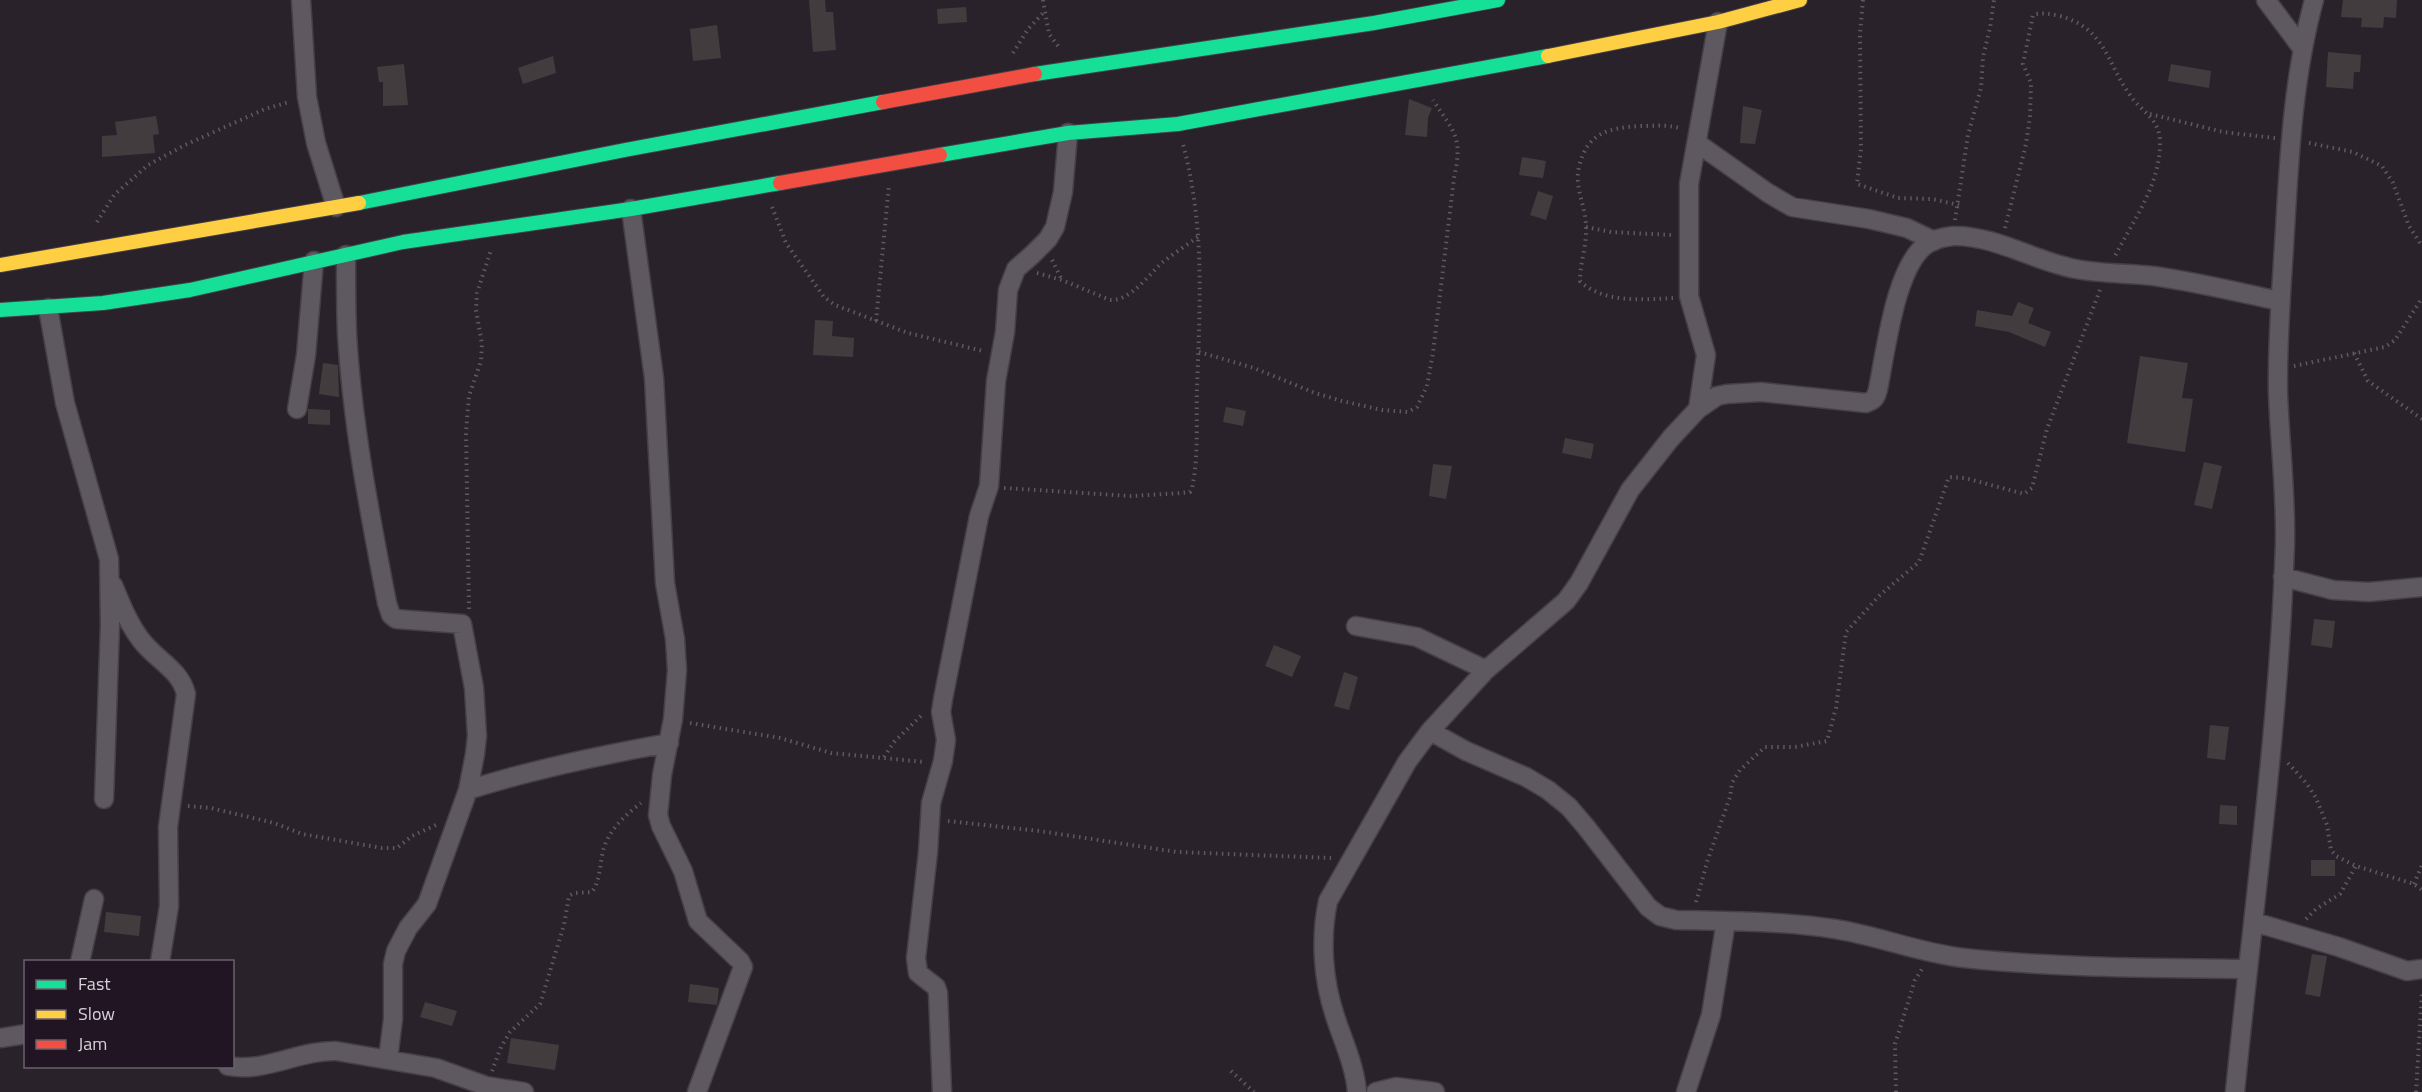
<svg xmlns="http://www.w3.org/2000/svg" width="2422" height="1092" font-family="'Titillium Web',sans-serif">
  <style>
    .building { fill: #433c3e }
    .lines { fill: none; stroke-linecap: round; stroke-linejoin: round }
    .street-casing { stroke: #453f46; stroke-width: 21 }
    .fast-casing { stroke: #453f46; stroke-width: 16 }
    .slow-casing { stroke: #453f46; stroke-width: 16 }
    .jam-casing { stroke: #453f46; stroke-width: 16 }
    .path { stroke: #5f5960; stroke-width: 4; stroke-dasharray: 1.5 4.5; stroke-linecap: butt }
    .street { stroke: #5e5860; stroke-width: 18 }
    .fast { stroke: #16e098; stroke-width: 14 }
    .slow { stroke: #ffcf43; stroke-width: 14 }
    .jam { stroke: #f24e42; stroke-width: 14 }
  </style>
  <rect width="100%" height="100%" fill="#29222a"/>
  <path class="building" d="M809 0H825L826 12H833L836 50 813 52Z
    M2343 0H2397L2396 18 2384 17 2383 28 2361 27 2362 18 2341 17Z
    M966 7 967 22 938 24 937 9Z
    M717 25 721 58 693 61 690 29Z
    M2328 52 2361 55 2360 72H2354L2353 89 2326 87Z
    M553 56 556 73 523 84 518 68Z
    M404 64 408 105 383 106V82H379L377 67Z
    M2171 64 2211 71 2209 88 2168 81Z
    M1409 99 1432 108 1428 118 1427 137 1405 135Z
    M1743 106 1762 110 1755 144 1740 143Z
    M156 116 159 134 153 135 155 153 102 157V136L117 135 115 122Z
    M1522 157 1546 161 1543 178 1519 175Z
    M1538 191 1553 196 1546 220 1530 215Z
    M2018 302 2034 308 2028 323 2051 332 2045 347 2009 332 1975 326 1977 310 2012 316Z
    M815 320 833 321 832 336 854 338 853 357 813 355Z
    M2140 356 2188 363 2182 398 2193 399 2185 452 2127 443Z
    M323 363 338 365 339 397 319 394Z
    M1226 407 1246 411 1243 426 1223 422Z
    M308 409 330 410V425L308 424Z
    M1565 438 1594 444 1591 459 1562 453Z
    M2204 462 2222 466 2212 509 2194 505Z
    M1433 464 1452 466 1446 499 1429 496Z
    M2314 619 2335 621 2332 648 2311 645Z
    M1274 645 1301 656 1292 677 1265 666Z
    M1344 672 1358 677 1349 710 1334 706Z
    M2210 725 2229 727 2225 760 2207 758Z
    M2220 805 2237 806V825L2219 824Z
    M2311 860H2335V876H2311Z
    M106 912 141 916 139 936 104 932Z
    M2312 954 2327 956 2320 997 2305 994Z
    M690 984 719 988 717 1005 688 1002Z
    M425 1002 457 1011 452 1026 420 1017Z
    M511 1038 559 1045 555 1070 507 1063Z"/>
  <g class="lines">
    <defs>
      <path id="street" d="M301 0 307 97 316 143 336 207
        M2266 0 2302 48
        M1697 143 1768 193 1792 207 1869 219 1907 228 1934 241
        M631 209 654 378 665 583 675 639 677 670 673 719 662 775 658 815 661 826 683 871 698 921 740 961 743 967 697 1092
        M346 255C346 281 346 307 347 333 352 423 370 515 387 603L391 615 396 619 462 624 474 688 477 736 475 754 468 790 427 904 408 928 396 951 393 964V1019L388 1059
        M48 308 65 403 109 559 110 625 104 799
        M297 409 306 355 314 261
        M1698 409 1706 355 1689 296V184L1718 22
        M2283 577 2333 590 2369 592 2422 587
        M113 585C121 604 128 623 141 640 156 660 180 669 186 694L168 827 169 906 160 962
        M1356 626 1417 637 1486 670
        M1430 731 1466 751 1526 777 1548 790 1569 807 1586 827 1648 907 1660 916 1676 920C1729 921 1782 921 1835 929 1879 936 1920 953 1964 958 2058 968 2153 968 2247 969
        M468 790C534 769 601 755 669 743
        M2254 922 2339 947 2407 971 2422 969
        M80 962 94 899
        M0 1038 26 1034
        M228 1066C265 1073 299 1050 336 1051L436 1068 486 1086 524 1092
        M942 1092 938 993 936 987 918 973 916 958 928 852 931 803 943 761 946 740 941 712 943 699 979 516 989 486 996 381 1005 332 1008 290 1016 269 1032 255 1048 239 1055 227 1063 192 1068 133
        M1357 1092C1355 1066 1343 1041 1335 1016 1323 980 1320 939 1328 901L1407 762 1430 731 1486 670 1566 601 1579 583 1630 490 1671 438 1698 409 1717 396 1727 394 1761 392 1866 403C1875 400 1876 397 1878 389 1886 351 1895 266 1927 244 1934 239 1945 237 1953 236 1995 235 2036 262 2076 269 2102 274 2128 273 2154 276 2196 282 2238 292 2279 301
        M1376 1092 1396 1087 1435 1092
        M1686 1092 1711 1015 1726 921
        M2235 1092C2253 909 2279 727 2285 543 2286 493 2280 444 2278 394 2277 345 2281 295 2284 246 2289 163 2292 81 2314 0"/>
      <path id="fast" d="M1035 74 1374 23 1498 0
        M940 155 1068 133 1178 124 1548 56
        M359 203 625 150 883 102
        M0 310 103 303 190 290 403 242 631 209 780 183"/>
      <path id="slow" d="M1548 56 1718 22 1800 0
        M0 265 359 203"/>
      <path id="jam" d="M883 102 1035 74
        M780 183 940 155"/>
    </defs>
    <use href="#street" class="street-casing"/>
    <use href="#fast" class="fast-casing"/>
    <use href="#slow" class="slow-casing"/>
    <use href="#jam" class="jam-casing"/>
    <path class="path" d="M1043 0 1049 34 1058 46
      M1863 0 1860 33 1861 148 1857 184 1898 198 1932 199 1959 205
      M1013 53 1028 29 1044 12
      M2150 114 2223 132 2275 138
      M2309 143 2353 152 2382 166 2393 183 2409 226 2422 246
      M772 207 786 243 824 297 835 305 908 333 983 351
      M1955 220 1968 135 1981 88 1983 57 1990 28 1994 0
      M97 222 114 195 148 165 185 145 265 109 289 102
      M1586 227 1611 232 1672 235
      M2005 228 2026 144 2030 117 2031 83 2023 64 2033 15C2042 12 2050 14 2060 16 2106 29 2106 62 2130 95 2142 113 2160 118 2160 143 2160 185 2134 219 2115 256
      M1052 260 1062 280
      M1037 273 1062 280 1110 300C1131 301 1149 274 1163 262 1174 253 1187 245 1198 237
      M1673 298C1643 300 1602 303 1580 281 1580 263 1587 245 1586 227 1586 207 1574 187 1579 167 1587 132 1609 128 1641 126 1655 126 1669 124 1682 129
      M876 321 889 184
      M1199 352 1254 368 1315 393 1342 401 1382 410 1408 412 1417 407 1427 386 1433 353 1454 178C1463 137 1455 134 1433 100
      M2354 353 2368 381 2422 419
      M2294 366 2385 347 2395 340 2422 298
      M1004 488 1131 496 1182 493 1190 492 1192 488C1199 456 1196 420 1197 387 1200 303 1205 227 1183 144
      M469 609 466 432 469 396 481 361 482 344 476 310 477 293 491 250
      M690 723 780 738 831 753 925 762
      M884 757 894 742 923 714
      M2288 763 2307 784 2316 798 2327 825 2331 850 2336 856 2356 866 2414 884 2422 890
      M188 806 211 808 274 823 302 834 382 848H397L412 836 436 825
      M948 821 1039 831 1177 852 1331 858
      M2414 884 2422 865
      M1696 902 1708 859 1730 797 1732 783 1740 770 1765 747H1795L1827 741 1836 708 1846 632 1880 595 1919 562 1949 477 1965 478 2024 494 2032 488 2047 429 2100 290
      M2306 919 2316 909 2340 894 2356 866
      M492 1071 501 1047 510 1032 540 1004 564 925 569 896 574 893 592 892C600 881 600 864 603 851 608 831 625 815 641 803
      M1231 1071 1254 1092
      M1896 1092 1895 1044 1915 980 1922 969
      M2416 1092 2422 992"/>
    <use href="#street" class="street"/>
    <use href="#fast" class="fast"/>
    <use href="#slow" class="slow"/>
    <use href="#jam" class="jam"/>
  </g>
  <rect x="24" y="960" width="210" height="108" fill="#211524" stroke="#6b606d" stroke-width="1.5"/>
  <rect x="36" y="980" width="30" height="9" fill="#16e098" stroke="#6b606d" stroke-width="1.5"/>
  <text x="78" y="990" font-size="18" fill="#d9d0db">Fast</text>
  <rect x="36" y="1010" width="30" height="9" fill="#ffcf43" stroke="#6b606d" stroke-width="1.5"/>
  <text x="78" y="1020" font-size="18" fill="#d9d0db">Slow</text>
  <rect x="36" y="1040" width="30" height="9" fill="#f24e42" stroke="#6b606d" stroke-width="1.5"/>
  <text x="78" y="1050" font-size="18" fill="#d9d0db">Jam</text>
</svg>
